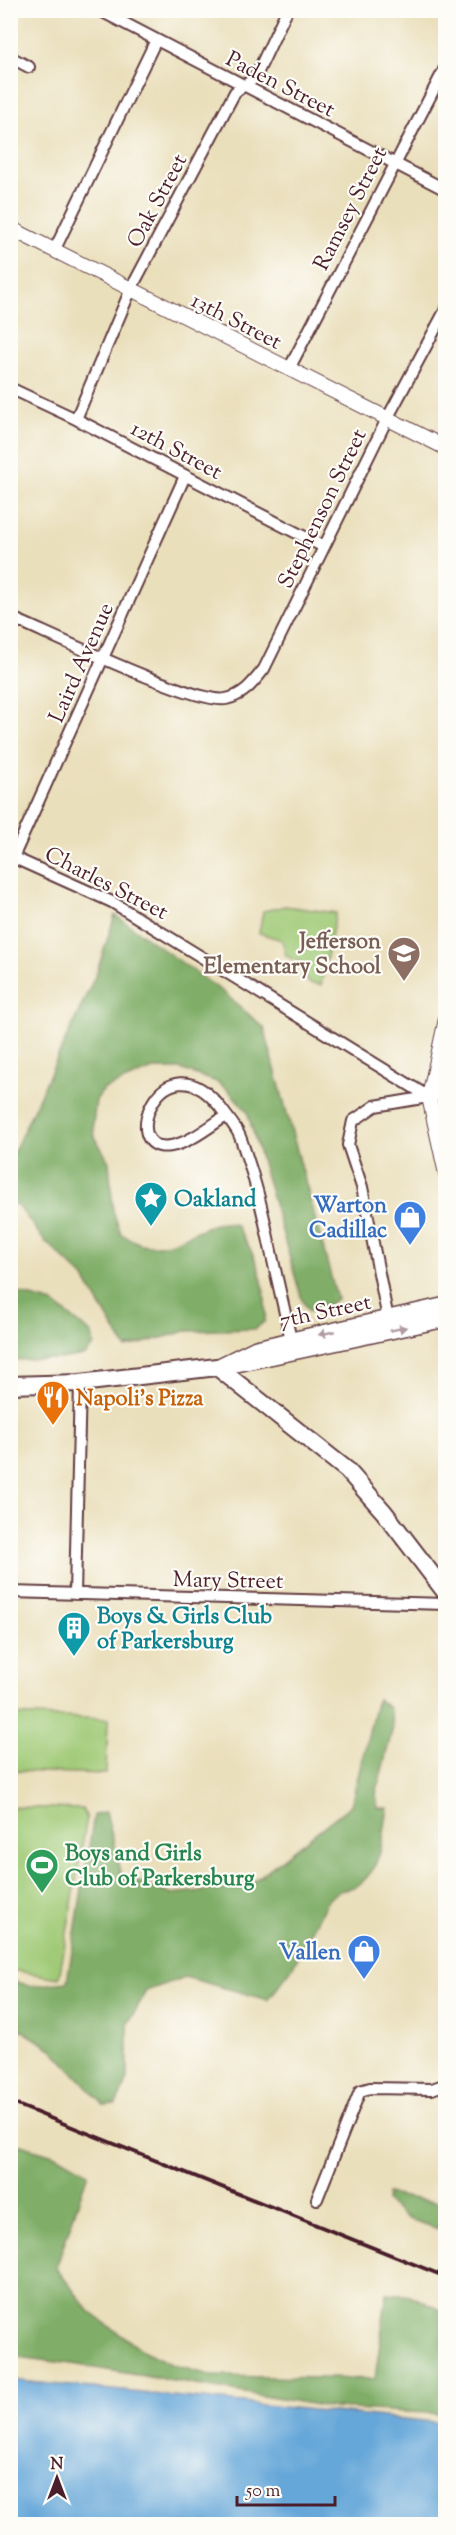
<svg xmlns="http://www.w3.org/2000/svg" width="456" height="2535" font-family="'Sorts Mill Goudy',serif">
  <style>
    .green { fill: #a0ca77; stroke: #757451; stroke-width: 1.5 }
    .forest { fill: #80ae68; stroke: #65664a; stroke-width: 1.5 }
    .water { fill: #66a7d9; stroke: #586382; stroke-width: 1.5 }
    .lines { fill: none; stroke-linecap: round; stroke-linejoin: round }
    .minor-casing { stroke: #623c41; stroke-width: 14 }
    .tertiary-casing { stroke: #623c41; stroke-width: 16 }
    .secondary-casing { stroke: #623c41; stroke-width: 18 }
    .primary-casing { stroke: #623c41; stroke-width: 20 }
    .minor { stroke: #fff; stroke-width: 10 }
    .tertiary { stroke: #fff; stroke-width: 14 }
    .secondary { stroke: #fff; stroke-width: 15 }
    .primary { stroke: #fff; stroke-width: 16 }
    .rail { stroke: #4a1f2b; stroke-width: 4 }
    .oneway { fill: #ae9aa0 }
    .labels { text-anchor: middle; stroke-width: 4.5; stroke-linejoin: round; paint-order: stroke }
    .street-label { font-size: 22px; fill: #4a1f2b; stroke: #fdfcf7 }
    .education-label { font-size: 22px; font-weight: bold; fill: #785e54; stroke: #fdfcf7; text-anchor: end }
    .culture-label { font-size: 22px; font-weight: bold; fill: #0d838f; stroke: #fdfcf7; text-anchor: start }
    .shop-label { font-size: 22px; font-weight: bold; fill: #366cbe; stroke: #fdfcf7; text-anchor: end }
    .food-label { font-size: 22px; font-weight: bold; fill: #c56008; stroke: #fdfcf7; text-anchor: start }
    .leisure-label { font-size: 22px; font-weight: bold; fill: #27864d; stroke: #fdfcf7; text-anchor: start }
  </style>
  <rect width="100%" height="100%" fill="#fdfcf7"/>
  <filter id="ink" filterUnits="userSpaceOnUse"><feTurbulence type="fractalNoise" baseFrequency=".0167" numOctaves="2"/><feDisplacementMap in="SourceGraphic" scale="12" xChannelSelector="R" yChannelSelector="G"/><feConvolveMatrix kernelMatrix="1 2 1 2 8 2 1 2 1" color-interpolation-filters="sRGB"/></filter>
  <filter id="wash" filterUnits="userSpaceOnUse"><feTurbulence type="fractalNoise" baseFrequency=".008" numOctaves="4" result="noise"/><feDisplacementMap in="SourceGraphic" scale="24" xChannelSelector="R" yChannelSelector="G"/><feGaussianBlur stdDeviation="1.35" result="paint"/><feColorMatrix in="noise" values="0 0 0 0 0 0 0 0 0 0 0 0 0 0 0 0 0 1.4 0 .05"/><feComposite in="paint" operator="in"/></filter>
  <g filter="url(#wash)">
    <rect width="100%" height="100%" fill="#eadfbb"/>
    <path class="green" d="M285 906 336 913 321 985 309 983 305 977 306 965 286 956 282 940 259 933 263 911Z
      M11 1715 108 1719 106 1774 11 1771Z
      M11 1807 82 1809 87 1818 59 1978 11 1970Z"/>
    <path class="forest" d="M115 915 223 992 264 1028 337 1299 317 1311 308 1310 302 1300 247 1111 229 1091 217 1082 180 1069H153L104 1089 96 1100 93 1124 95 1137 109 1162 113 1211 121 1234C127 1237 135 1242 142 1244 179 1253 205 1214 236 1225 256 1255 268 1284 265 1321L255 1329 186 1331 126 1348 83 1277 43 1239 20 1208 11 1202V1158L97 972Z
      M10 1291 53 1303 92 1334 94 1345 85 1355 58 1359 11 1360Z
      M377 1699 389 1708 393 1727 376 1794 378 1808H388C383 1834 383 1865 361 1883 349 1892 341 1885 328 1900L291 1970 268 2000 185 1977 146 1991 128 2024V2079L116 2104 104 2105 52 2049 10 2023 11 1980 30 1986 67 1982 94 1815 106 1812 122 1876 170 1894 246 1887 351 1805Z
      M11 2142 60 2157 88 2173 56 2268 90 2312 140 2349 173 2365 213 2376 375 2379 387 2293 412 2296 445 2312V2414L334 2408 72 2364 11 2356Z
      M387 2194 445 2204V2231L408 2219 386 2202Z"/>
    <path class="water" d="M11 2380 445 2423V2524H11Z"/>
  </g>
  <g filter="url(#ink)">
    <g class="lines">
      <defs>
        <path id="minor" d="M99 10 446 190
          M10 57 29 67
          M54 251 156 40
          M289 369 446 66
          M10 388 76 419 324 547
          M76 419 131 289 235 92 255 78 287 10
          M10 617C46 632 196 705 226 699 244 695 253 683 264 669L387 419 446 309
          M10 856 112 902 429 1097
          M11 862 185 476
          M226 1116C210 1126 190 1143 171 1146 115 1156 162 1033 220 1107 225 1114 231 1121 236 1129 241 1136 243 1146 246 1154 256 1183 263 1212 269 1242 276 1275 284 1308 291 1340
          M388 1319 362 1187 348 1145 353 1121 375 1106 446 1094
          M10 1592 446 1604
          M75 1594 80 1383
          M317 2199 360 2091 370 2088 432 2089 446 2084"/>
        <path id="tertiary" d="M10 228 446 448
          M446 1019 429 1097 446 1174"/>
        <path id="secondary" d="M232 1365 446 1319
          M217 1367 256 1348 446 1305"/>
        <path id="primary" d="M10 1385 80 1383 217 1367 347 1470 384 1512 446 1593"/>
      </defs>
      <use href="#minor" class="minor-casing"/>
      <use href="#tertiary" class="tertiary-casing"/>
      <use href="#secondary" class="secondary-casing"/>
      <use href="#primary" class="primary-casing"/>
      <use href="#minor" class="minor"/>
      <use href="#tertiary" class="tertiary"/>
      <use href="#secondary" class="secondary"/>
      <use href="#primary" class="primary"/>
      <path class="rail" d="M10 2102 446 2277"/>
    </g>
    <defs><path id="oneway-solid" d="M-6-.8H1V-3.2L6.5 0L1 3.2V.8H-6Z" transform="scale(1.5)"/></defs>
    <g class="oneway">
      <use href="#oneway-solid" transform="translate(398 1329) rotate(-12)"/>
      <use href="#oneway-solid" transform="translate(327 1333) rotate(168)"/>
    </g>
  </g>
  <defs>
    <symbol id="school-pin" viewBox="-11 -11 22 30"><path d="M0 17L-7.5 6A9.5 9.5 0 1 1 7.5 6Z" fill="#8d6e63" stroke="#fdfcf7"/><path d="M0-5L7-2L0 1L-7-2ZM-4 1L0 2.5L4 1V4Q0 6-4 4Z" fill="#fff"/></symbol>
    <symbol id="sight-pin" viewBox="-11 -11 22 30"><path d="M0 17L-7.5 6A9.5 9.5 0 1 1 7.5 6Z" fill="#0f9aa8" stroke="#fdfcf7"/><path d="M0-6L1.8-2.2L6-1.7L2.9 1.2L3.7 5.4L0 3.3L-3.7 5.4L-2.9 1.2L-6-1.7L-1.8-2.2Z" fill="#fff"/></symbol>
    <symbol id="shop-pin" viewBox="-11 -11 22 30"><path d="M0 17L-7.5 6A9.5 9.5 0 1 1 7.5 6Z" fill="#3f7fe0" stroke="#fdfcf7"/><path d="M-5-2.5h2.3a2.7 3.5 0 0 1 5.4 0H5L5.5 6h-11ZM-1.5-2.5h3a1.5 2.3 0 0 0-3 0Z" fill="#fff"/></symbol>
    <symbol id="restaurant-pin" viewBox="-11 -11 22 30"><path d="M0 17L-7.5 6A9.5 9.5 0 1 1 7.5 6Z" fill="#e8710a" stroke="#fdfcf7"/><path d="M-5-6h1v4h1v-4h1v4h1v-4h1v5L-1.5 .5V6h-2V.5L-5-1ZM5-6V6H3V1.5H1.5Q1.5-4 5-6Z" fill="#fff"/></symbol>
    <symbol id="building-pin" viewBox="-11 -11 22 30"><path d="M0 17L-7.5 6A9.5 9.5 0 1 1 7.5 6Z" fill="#0f9aa8" stroke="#fdfcf7"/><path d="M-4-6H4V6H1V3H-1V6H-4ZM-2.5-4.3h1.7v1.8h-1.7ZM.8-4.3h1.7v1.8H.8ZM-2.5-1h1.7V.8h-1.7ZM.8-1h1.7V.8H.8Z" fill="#fff"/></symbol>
    <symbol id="stadium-pin" viewBox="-11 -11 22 30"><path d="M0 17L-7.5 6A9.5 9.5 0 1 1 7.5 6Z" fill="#2e9e5b" stroke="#fdfcf7"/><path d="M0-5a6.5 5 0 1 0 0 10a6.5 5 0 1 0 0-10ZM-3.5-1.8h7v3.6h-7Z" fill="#fff"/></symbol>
  </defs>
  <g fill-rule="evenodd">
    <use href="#school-pin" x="385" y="934" width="38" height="52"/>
    <use href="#sight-pin" x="132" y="1179" width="38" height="52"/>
    <use href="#shop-pin" x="391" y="1198" width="38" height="52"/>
    <use href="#restaurant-pin" x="34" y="1378" width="38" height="52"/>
    <use href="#building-pin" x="55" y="1609" width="38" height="52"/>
    <use href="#stadium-pin" x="23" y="1846" width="38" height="52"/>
    <use href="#shop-pin" x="345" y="1932" width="38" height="52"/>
  </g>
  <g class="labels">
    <g class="street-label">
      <text transform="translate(281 83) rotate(27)" y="8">Paden Street</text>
      <text transform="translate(156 200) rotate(-62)" y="8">Oak Street</text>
      <text transform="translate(349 208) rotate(-63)" y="8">Ramsey Street</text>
      <text transform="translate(237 320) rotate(27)" y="8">13th Street</text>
      <text transform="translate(177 449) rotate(28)" y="8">12th Street</text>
      <text transform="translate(321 508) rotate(-64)" y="8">Stephenson Street</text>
      <text transform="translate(80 662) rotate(-66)" y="8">Laird Avenue</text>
      <text transform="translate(107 882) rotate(27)" y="8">Charles Street</text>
      <text transform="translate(325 1310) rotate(-12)" y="8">7th Street</text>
      <text transform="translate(228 1579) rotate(1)" y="8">Mary Street</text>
    </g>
    <g class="education-label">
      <text x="381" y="948">Jefferson<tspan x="381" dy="25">Elementary School</tspan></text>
    </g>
    <g class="culture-label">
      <text x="174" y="1206">Oakland</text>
      <text x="97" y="1623">Boys &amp; Girls Club<tspan x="97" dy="25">of Parkersburg</tspan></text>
    </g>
    <g class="shop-label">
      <text x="387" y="1212">Warton<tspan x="387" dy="25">Cadillac</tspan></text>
      <text x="341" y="1959">Vallen</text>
    </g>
    <g class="food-label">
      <text x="76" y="1405">Napoli's Pizza</text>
    </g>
    <g class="leisure-label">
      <text x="65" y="1860">Boys and Girls<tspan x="65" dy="25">Club of Parkersburg</tspan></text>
    </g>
  </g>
  <rect width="456" height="2535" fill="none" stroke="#fdfcf7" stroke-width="36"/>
  <g transform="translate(57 2478)" stroke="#fdfcf7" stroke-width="4.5" paint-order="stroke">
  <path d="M0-4.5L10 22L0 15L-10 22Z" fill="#4a1f2b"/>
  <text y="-9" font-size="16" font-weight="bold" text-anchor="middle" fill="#4a1f2b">N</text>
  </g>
  <path d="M237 2496v9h98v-9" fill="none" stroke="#4a1f2b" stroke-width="3"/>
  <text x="246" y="2496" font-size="18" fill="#4a1f2b" stroke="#fdfcf7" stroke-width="4.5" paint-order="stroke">50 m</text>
</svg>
